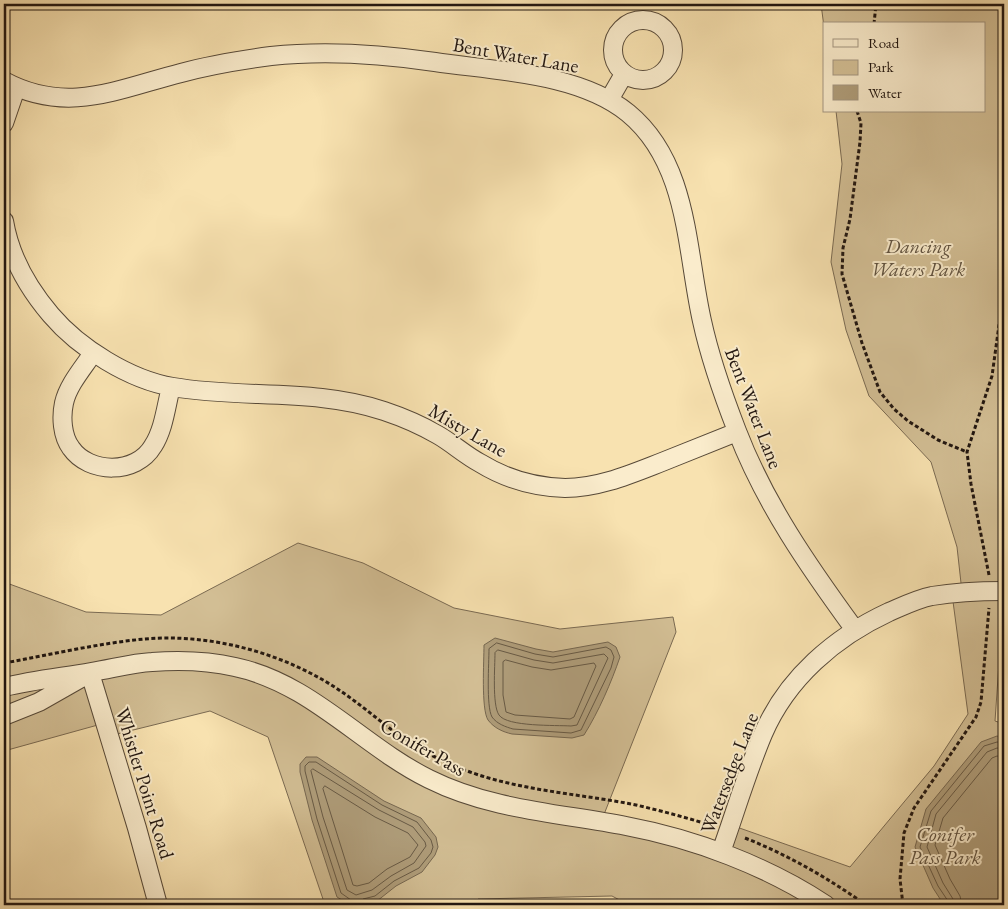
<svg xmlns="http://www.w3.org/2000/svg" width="1008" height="909" font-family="'EB Garamond',serif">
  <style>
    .green { fill: #d3bf95; stroke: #7a6a52 }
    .water { fill: #af9d7a; stroke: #766750 }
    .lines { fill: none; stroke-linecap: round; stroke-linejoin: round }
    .shore { stroke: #685a45; stroke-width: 1 }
    .minor-casing { stroke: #574938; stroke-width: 20 }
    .path { stroke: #211610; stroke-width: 3; stroke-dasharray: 4 2.5; stroke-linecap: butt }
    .minor { stroke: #faeccc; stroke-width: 18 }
    .labels { text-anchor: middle; stroke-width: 4; stroke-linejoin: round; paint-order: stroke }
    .street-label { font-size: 20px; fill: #211610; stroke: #faeccc }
    .park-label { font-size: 20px; font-style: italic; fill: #5f513f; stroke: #faeccc }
  </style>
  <rect width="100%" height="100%" fill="#f8e2b0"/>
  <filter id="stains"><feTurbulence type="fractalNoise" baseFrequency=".004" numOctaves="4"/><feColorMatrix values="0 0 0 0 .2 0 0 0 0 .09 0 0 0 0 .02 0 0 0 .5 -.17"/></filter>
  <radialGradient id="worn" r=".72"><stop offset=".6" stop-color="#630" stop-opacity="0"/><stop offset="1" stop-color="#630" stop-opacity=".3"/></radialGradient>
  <path class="green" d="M821 4H1004V591L995 721 1004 724V905H629L612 896 478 899 472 905H325L268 737 210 711 109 736 105 723 4 751V582L86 612 161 615 298 543 363 563 454 608 560 629 673 617 676 632 601 822 721 852 731 825 850 867 934 766 968 714 952 594 962 592 957 547 931 462 869 396 846 330 831 262 842 164 836 111H984V24H824V27Z"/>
  <path class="water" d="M495 638 536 649 553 652 608 642 616 647 620 657C611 683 599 711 584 735L572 738 512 734C503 732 494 728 488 720 481 709 484 661 484 645Z
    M997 736 1004 738V905H944L933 888 915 847 926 809 981 742Z
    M306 757H317L384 801 421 818 436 837 438 847 435 855 422 872 396 886 377 901 361 903H347L337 897 312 820 300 772V764Z"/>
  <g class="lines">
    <path class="shore" d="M497 643 535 654 553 657 606 647 611 650 614 657 611 668 581 730 571 733 513 729C506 727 497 724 492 717 486 706 489 663 489 649Z
      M498 650 534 660 553 663 604 654 608 658 577 725 571 726C556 725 507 727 499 715 492 705 495 666 495 653Z
      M506 660 532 667 551 670 594 663 596 666 574 717 570 719 515 715 506 712 503 695V662Z
      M313 769 379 810 413 827 425 842 426 846 414 863 391 876 372 890 356 895 347 890 323 817 311 771Z
      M325 786 375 817 408 833 418 845 410 857 387 869 369 883 357 886 353 885 323 789Z
      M353 905 351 900 341 893 317 819 305 771V766L309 762H316L382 805 417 822 431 840 433 847 431 853 419 868 394 881 375 896 363 899 360 905
      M948 905V901L938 886 920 847 931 811 984 746 997 742 1004 743
      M954 905 953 899 943 883 927 847 936 814 987 752 997 748 1004 749
      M962 905 960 896 950 879 935 845 943 818 992 758 997 756 1004 757"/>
    <defs>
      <path id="minor" d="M613 50a30 30 0 1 1 60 0a30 30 0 1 1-60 0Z
        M4 81C67 115 118 89 181 73 210 65 241 60 271 56 326 50 381 54 435 62 496 71 579 73 628 113 689 163 686 250 702 321 710 358 723 395 737 431 765 504 809 567 855 630
        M609 100 624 74
        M4 123 16 88
        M4 221C10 257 28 288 51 315 79 348 130 380 173 387 242 399 316 388 384 411 402 417 421 425 438 435 452 443 465 455 480 463 506 479 534 487 565 488 599 488 631 474 662 462 687 452 712 442 737 432
        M93 353C83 368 68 385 64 403 61 417 62 436 71 448 89 474 136 475 153 446 164 429 166 406 171 387
        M90 673 137 828 158 905
        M4 687C33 680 62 677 91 672 111 669 132 663 152 662 179 660 209 661 235 667 311 683 362 746 429 779 491 810 559 813 626 826 695 839 767 866 826 905
        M4 716 39 702 83 677
        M721 852C735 813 747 772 763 734 787 678 835 637 889 612 903 606 917 599 932 596 956 592 980 591 1004 591"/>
    </defs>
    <use href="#minor" class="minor-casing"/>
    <path class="path" d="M874 24 876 4
      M857 111 861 123 860 142 850 219 843 248 842 274 862 343 880 392 894 409 908 421 938 440 967 452
      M989 575 971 484 967 452 992 376 999 325 1004 317
      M4 663C50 655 99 643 145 639 212 633 287 654 342 692 364 707 384 725 406 740 425 753 448 764 470 772 523 791 581 794 636 805 662 811 688 818 713 826
      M745 838C788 855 828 878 866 905
      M903 905 900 879 904 833 914 808 976 717 981 702 989 608"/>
    <use href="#minor" class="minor"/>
  </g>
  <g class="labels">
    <g class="street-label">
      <text transform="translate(516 55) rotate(10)" y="7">Bent Water Lane</text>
      <text transform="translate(754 408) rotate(69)" y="7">Bent Water Lane</text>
      <text transform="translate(468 430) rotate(30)" y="7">Misty Lane</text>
      <text transform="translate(423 747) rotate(30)" y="7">Conifer Pass</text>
      <text transform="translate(729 773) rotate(-69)" y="7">Watersedge Lane</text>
      <text transform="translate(145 783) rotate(73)" y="7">Whistler Point Road</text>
    </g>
    <g class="park-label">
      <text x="918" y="253">Dancing<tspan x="918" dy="23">Waters Park</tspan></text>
      <text x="945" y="841">Conifer<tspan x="945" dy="23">Pass Park</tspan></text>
    </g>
  </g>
  <rect width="1008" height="909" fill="none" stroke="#f8e2b0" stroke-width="20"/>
  <rect x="5" y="5" width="998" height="899" fill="none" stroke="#211610" stroke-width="2.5"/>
  <rect x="10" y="10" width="988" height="889" fill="none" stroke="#211610"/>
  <rect x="823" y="22" width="162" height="90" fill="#faeccc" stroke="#a39681"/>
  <rect x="833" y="39" width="25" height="8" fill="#faeccc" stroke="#a39681"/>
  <text x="868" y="48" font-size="15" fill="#211610">Road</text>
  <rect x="833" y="60" width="25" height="15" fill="#d3bf95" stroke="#a39681"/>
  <text x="868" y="72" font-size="15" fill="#211610">Park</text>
  <rect x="833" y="85" width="25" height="15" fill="#af9d7a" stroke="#a39681"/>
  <text x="868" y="98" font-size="15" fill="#211610">Water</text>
  <rect width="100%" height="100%" filter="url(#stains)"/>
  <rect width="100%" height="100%" fill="url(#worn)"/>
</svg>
